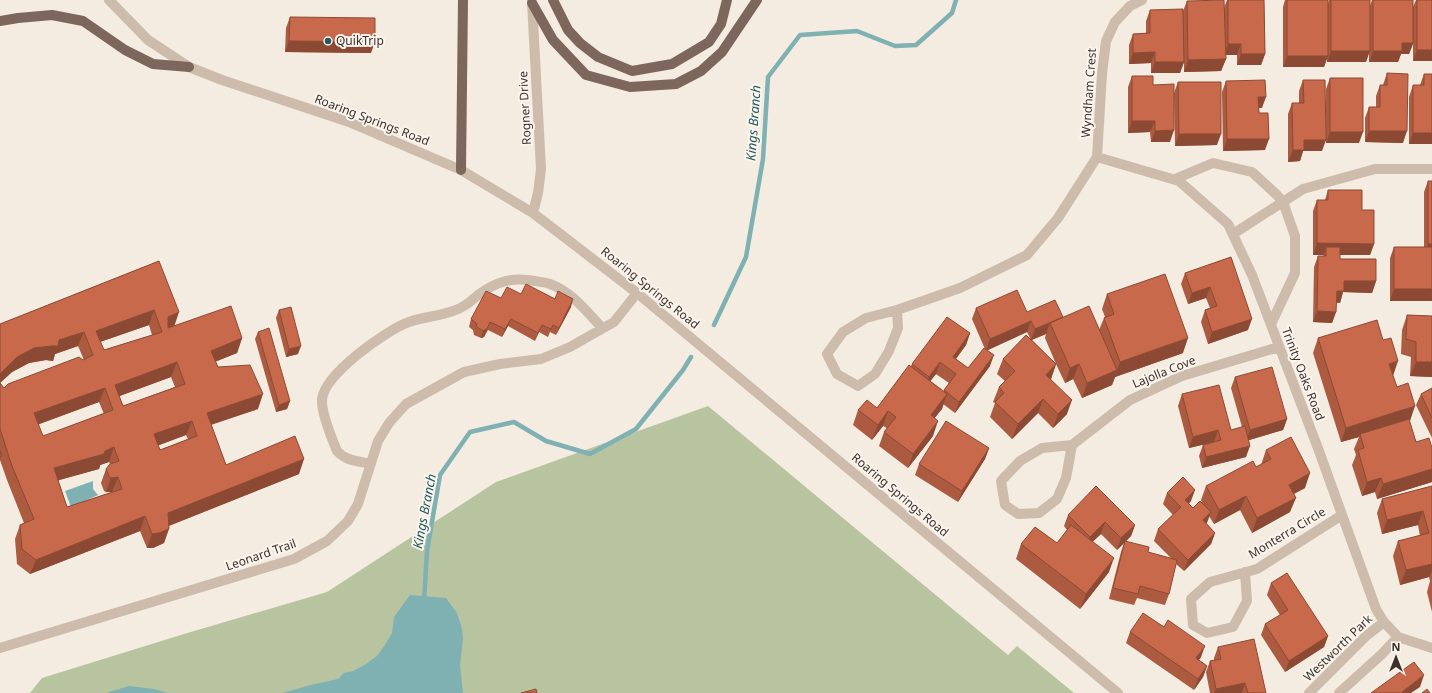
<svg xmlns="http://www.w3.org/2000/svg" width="1432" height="693" font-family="'Noto Sans',sans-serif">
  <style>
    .green { fill: #b8c4a0 }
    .water { fill: #7fb0b2 }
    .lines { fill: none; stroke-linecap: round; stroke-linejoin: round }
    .stream { stroke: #7fb0b2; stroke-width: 4.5 }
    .minor { stroke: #cdbbac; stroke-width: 10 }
    .tertiary { stroke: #cdbbac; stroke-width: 10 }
    .primary { stroke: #7d675c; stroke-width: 10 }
    .wall { fill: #ac5a40; fill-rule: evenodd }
    .shaded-wall { fill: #8c4a34 }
    .building { fill: #c8694b; stroke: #8c4a34; fill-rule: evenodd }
    .poi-dot { fill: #1f5a5e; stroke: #fbf5ee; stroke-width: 1.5 }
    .labels { text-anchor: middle; stroke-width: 4; stroke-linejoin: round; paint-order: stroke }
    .poi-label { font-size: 12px; fill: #3b302b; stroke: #fbf5ee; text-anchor: start }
    .street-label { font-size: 12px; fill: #3b302b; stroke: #fbf5ee }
    .water-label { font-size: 13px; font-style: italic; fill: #1f5a5e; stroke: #fbf5ee }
  </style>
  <rect width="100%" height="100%" fill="#f4ebe1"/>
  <path class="green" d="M708 406 1008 655 1017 646 1074 693H30L42 678 184 634 327 592 496 482Z"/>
  <path class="water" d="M93 481V489L98 495 71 507 65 491Z
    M410 595 446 598 457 613 462 629 463 638 460 665 463 693H282L311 685 338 679 344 673 353 671 366 664 377 656 385 645 392 633 394 617Z
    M129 686 154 689 168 693H106Z"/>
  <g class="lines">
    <path class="stream" d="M714 325 746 257 763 159 768 77 800 35 857 31 895 46 916 45 952 13 956 0
      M424 601 427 551 440 475 470 432 514 422 546 441 590 454 636 429 683 370 691 357"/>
    <path class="minor" d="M1097 157 1179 181 1228 224 1252 275 1319 451 1376 609 1384 622 1398 637 1432 648
      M1175 179 1213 163 1252 172 1277 195 1283 202 1295 236V273L1271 324
      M1233 234 1303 189 1375 169H1432
      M897 310 898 328 889 351 875 374 858 386 837 374 827 354 843 332 866 318 897 310 960 288 1027 255 1058 218 1097 157 1102 74 1106 41 1115 22 1130 6 1142 0
      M1072 445 1066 478 1057 499 1039 513 1018 514 1005 505 1001 481 1020 461 1042 448 1072 445 1130 400 1182 376 1279 347
      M371 464C358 461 346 461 337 451 332 439 321 411 322 399 325 374 386 330 409 322 423 317 439 316 453 311 463 308 470 302 478 295 497 281 512 277 535 281 539 282 545 282 550 284 572 292 586 311 602 328
      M1245 572 1247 601 1233 627 1207 633 1193 625 1191 599 1210 582 1257 569 1342 515
      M0 648 294 559 327 541 348 521 358 504 378 441 389 423 406 404 464 372 500 364 541 359 570 347 614 322 637 293
      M1309 693 1366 636 1384 622
      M1339 693 1382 654 1398 637"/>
    <path class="tertiary" d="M109 0 148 40 189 67 222 80 349 122 461 170 533 213 637 293 1118 693
      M532 2 541 169 538 193 533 213"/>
    <path class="primary" d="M553 0 568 30 580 43 598 57 632 71 672 64 709 42 721 24 727 0
      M532 3 553 40 586 75 630 87 676 84 701 71 722 52 757 0
      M0 21 18 18 52 15 83 21 125 50 153 64 189 67
      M461 170 463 0"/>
  </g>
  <path class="wall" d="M1227 0H1264L1265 54 1261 65H1237V55H1225L1226 59 1221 71 1184 72V62L1180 73H1151V63L1129 64V45L1133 34 1146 33V21L1150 10 1183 11 1187 1 1224 8Z
    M1285 0H1328V4L1329 0H1370V6L1372 0H1413V7L1416 0H1432V61H1413V44L1409 54H1401L1398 62H1369V51L1366 62H1327V58L1324 67H1283V7Z
    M290 17 371 53 285 52 286 28Z
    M1387 73 1403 143 1365 142V118L1369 107H1376V96L1380 85H1383Z
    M1424 74 1432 144H1409V97L1413 85H1420Z
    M1132 76 1153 85 1170 142H1151L1150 132 1128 133V87Z
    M1330 78 1359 143H1326V89Z
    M1303 80 1322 151H1303L1300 161 1288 162V114L1292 103H1299V91Z
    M1226 81 1262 108H1259V113L1265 150 1223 151 1222 92Z
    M1178 82 1217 145 1175 146 1174 93Z
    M1428 181 1432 301H1390V258L1394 247H1424V192Z
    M1328 190 1362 210 1374 244 1370 255H1340V259L1376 281 1372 293 1343 292 1340 303 1336 302V312L1332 323 1313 322 1314 267 1318 256H1323L1324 255H1313V211L1317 200H1325Z
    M1231 257 1248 330 1208 344 1201 322 1205 310 1210 308 1206 298 1188 304 1181 284 1185 273Z
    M159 261 174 326 242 338 237 353 215 362 218 367 258 409 211 424 226 465 299 474 169 526 164 543 153 548H147L140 531 30 574 17 564 15 539 20 525 24 523 7 480 0 460V324ZM149 325 152 335 104 350 100 342ZM78 346 84 360 4 388 0 383 12 372 29 363 46 360 53 361 55 354ZM171 377 175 387 123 406 119 396ZM99 402 104 414 43 436 38 424ZM186 435 188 439 160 450 158 445ZM109 462 110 464 106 469 101 483 104 491 106 492H112L67 507 58 480 99 469 100 465Z
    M521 294 571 307 556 335 550 332 548 337 539 332 535 341 508 326 502 337 488 330 484 337 481 338 474 335 473 330 469 327 471 319 501 298Z
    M1107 294 1183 353 1115 377 1112 385 1082 398 1073 379 1065 383 1056 364 1051 379 1067 414 1053 428 1038 413 1012 439 990 417 995 403 993 402 999 387 1005 381 997 374 1003 359 1030 338 1027 332 987 350 990 366 955 413 943 404 942 409 934 418 933 436 908 468 879 446 884 432 887 428 883 426 872 440 853 425 858 410 877 408 911 366 912 364 970 333 966 345 956 359 968 368 985 349 972 319 976 308 1027 312 1063 318 1099 330 1104 318 1105 317 1102 309ZM1046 334 1045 338 1056 364 1032 340ZM936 374 949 383 944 391 930 381Z
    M279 310 298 354 286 357 276 318Z
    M1407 315 1432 316V377L1410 376 1411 357 1401 354 1402 330Z
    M258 332 290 401 287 409 276 412 255 339Z
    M1318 338 1393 376 1397 387 1410 421H1409L1416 442 1432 448V482L1377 499 1375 492 1362 496 1352 465 1356 455 1354 449 1359 437 1341 442 1313 353Z
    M1235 377 1287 419 1283 430 1249 440 1246 457 1202 468 1199 456 1203 445 1214 442 1189 448 1178 406 1182 394 1231 430 1242 427 1231 388Z
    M1432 388V438L1416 405 1421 394Z
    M989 448 985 459 958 502 915 475 919 464Z
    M1266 450 1305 488 1294 494 1290 512 1252 533 1240 510 1214 524 1209 516 1206 523 1215 533 1211 544 1184 571 1176 564 1169 594 1165 605 1137 598 1134 605 1109 599 1121 552 1124 543 1117 550 1101 534 1093 541 1109 572 1080 609 1016 559 1021 544 1057 543 1067 530 1064 526 1068 515 1135 525 1131 536 1126 541 1148 552 1171 558 1154 541 1158 529 1173 515 1163 504 1167 493 1191 501 1189 504 1193 508 1202 503 1201 500 1206 486 1256 467 1261 465Z
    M1432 486V612L1427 592 1430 581 1429 577 1400 585 1393 556 1398 541 1420 536 1418 525 1382 534 1377 513 1382 499Z
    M1271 583 1328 636 1324 647 1285 672 1261 635 1265 624 1280 615 1267 595Z
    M1130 632 1201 657 1199 660 1207 666 1203 677 1194 690 1126 643Z
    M1218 647 1266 693H1210L1206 672 1210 661 1214 660V658Z"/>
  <path class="shaded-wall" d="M289 41 375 42 371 53 285 52Z
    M1402 43H1413L1409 54H1401L1398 62H1369L1373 51Z
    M1228 44H1241L1237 55H1224Z
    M1417 50H1432V61H1413Z
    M1331 51H1370L1366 62H1327Z
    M1155 52 1151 63 1129 64 1133 53Z
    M1241 54H1265L1261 65H1237Z
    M1287 56H1328L1324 67H1283Z
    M1226 59 1221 71 1184 72 1188 60Z
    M1155 62H1184L1180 73H1151Z
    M1258 97H1266L1262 108H1254Z
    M1132 121H1155L1150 132 1128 133Z
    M1174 130 1170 142H1151L1155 131Z
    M1369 131H1407L1403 143 1365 142Z
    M1330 132H1363L1359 143H1326Z
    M1413 133H1432V144H1409Z
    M1179 134H1221L1217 145 1175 146Z
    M1227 139H1269L1265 150 1223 151Z
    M1304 140H1326L1322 151H1303L1300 161 1288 162 1293 150Z
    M1317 243 1374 244 1370 255H1326V247L1324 255H1313Z
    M1428 244H1432V255H1424Z
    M1344 281H1376L1372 293 1343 292 1340 303 1333 302 1337 291Z
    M1210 287 1206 298 1188 304 1192 293Z
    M1394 289H1432V301H1390Z
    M573 299 571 307 556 335 559 328Z
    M154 310 149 325 91 345 96 331Z
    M1317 311 1336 312 1332 323 1313 322Z
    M179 312 174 327 163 332 168 317Z
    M1063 317 1053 331 1050 323 1046 334 1031 340 1035 329Z
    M511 319 508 326 502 337 505 329Z
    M1252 319 1248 330 1208 344 1212 332Z
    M1031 321 1027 332 986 351 990 339Z
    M490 322 484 337 481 338 483 331Z
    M542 325 539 332 535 341 538 333Z
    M84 332 78 346 55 354 53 361 46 360 29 363 12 372 0 383V374L17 357 34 348Z
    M970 333 966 345 949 368 953 357Z
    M242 338 237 353 206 365 211 351Z
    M1188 338 1183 353 1115 377 1112 385 1082 398 1087 383 1117 370 1120 362Z
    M301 346 298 354 286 357 289 349Z
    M994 355 990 366 955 413 959 402Z
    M1398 361 1393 376 1389 364Z
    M177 362 171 377 109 400 115 385Z
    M940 362 936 374 925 388 929 377Z
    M1416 362H1432V377L1410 376Z
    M1056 364 1051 379 1041 389 1046 375Z
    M1079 364 1073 379 1065 383 1070 368Z
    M105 388 99 402 29 428 34 413Z
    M263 394 258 409 202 428 207 413Z
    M947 394 942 409 925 430 931 415Z
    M1043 399 1038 413 1012 439 1018 424Z
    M1072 400 1067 414 1053 428 1058 414Z
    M290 401 287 409 276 412 279 405Z
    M1415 406 1410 421 1360 436V434L1359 437 1341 442 1346 428Z
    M888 411 883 426 872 440 878 425Z
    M1287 419 1283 430 1246 441 1250 430Z
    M192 421 186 435 149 449 154 434Z
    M938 421 933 436 908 468 913 454Z
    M1218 430 1214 442 1189 448 1193 437Z
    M1250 446 1246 457 1202 468 1206 457Z
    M114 447 109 462 100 465 105 451Z
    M989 448 985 459 958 502 962 491Z
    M104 454 99 469 49 483 54 468Z
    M304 459 299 474 163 528 168 513Z
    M1432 469V482L1377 499 1383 484Z
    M1310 473 1305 488 1283 499 1289 485Z
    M118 477 112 492H106L111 478Z
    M1381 478 1375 492 1362 496 1367 482Z
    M1195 490 1191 501 1181 511 1185 500Z
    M1246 496 1240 510 1214 524 1219 510Z
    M1296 498 1290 512 1252 533 1257 518Z
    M1423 511 1418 525 1382 534 1387 520Z
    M1211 512 1207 523 1199 531 1203 520Z
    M145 516 140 531 30 574 36 560Z
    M1105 522 1101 534 1086 548 1090 537Z
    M1135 525 1131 536 1117 550 1121 538Z
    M169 529 164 543 153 548H147L152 534Z
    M1215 533 1211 544 1184 571 1188 560Z
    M1114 558 1109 572 1080 609 1086 594Z
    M1432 564V571L1429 577 1400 585 1406 570Z
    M1328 636 1324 647 1285 672 1289 661Z
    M1205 646 1201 657 1192 670 1196 658Z
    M1207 666 1203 677 1194 690 1198 679Z
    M1424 675 1420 687 1411 693H1401L1402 692Z
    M1245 683 1242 693H1214L1216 689Z"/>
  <path class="building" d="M1224 0 1226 59 1188 60 1187 1Z
    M1228 0H1264L1265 54H1241V44H1228Z
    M1287 0H1328V56H1287Z
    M1331 0H1370V51H1331Z
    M1373 0H1413V43H1402V51H1373Z
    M1417 0H1432V50H1417Z
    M1183 9 1184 62H1155V52L1133 53V34L1150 33V10Z
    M290 17 375 18V42L289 41Z
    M1387 73 1408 74 1407 131H1369V107H1380V85H1387Z
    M1424 74H1432V133H1413V85H1424Z
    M1132 76H1153V85L1174 84V130L1155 131V121H1132Z
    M1330 78H1363V132H1330Z
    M1265 80 1266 97H1258L1259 113H1268L1269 139H1227L1226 81Z
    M1303 80H1325L1326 140H1304V150H1293L1292 103H1304Z
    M1178 82H1221V134H1179Z
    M1428 181H1432V244H1428Z
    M1328 190H1362V210H1374V244L1317 243V200H1328Z
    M1326 247H1340V259H1376V281H1344V291H1337L1336 312 1317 311 1318 256H1326Z
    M1394 247H1432V289H1394Z
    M1231 257 1252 319 1212 332 1205 310 1217 306 1210 287 1192 293 1185 273Z
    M159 261 179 312 168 317V328L231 306 242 338 211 351 218 367 250 365 263 394 207 413 226 465 295 436 304 459 168 513 169 529 159 533 152 534 145 516 36 560 22 549 20 525 34 519 12 466 0 429V383L4 388 8 384 79 357 83 360 93 355 84 332 59 340 58 346H52L34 348 17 357 0 374V324ZM154 310 162 332 104 350 96 331ZM177 362 185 384 123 406 115 385ZM105 388 113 410 43 436 34 413ZM192 421 197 436 160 450 154 434ZM114 447 119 461 110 464 106 469 109 476 111 478 118 477 122 489 67 507 54 468 104 454 105 451Z
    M1165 274 1188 338 1120 362 1104 318 1114 314 1107 294Z
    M526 284 555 299 558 291 573 299 559 328 553 325 551 329 542 325 538 333 511 319 505 329 490 322 487 329 483 331 477 327 476 323 471 319 486 291 501 298 507 287 521 294Z
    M1017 290 1027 312 1055 300 1063 317 1035 329 1031 321 990 339 976 308Z
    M1089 306 1117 370 1087 383 1079 364 1070 368 1050 323Z
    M291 307 301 346 289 349 279 310Z
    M1407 315 1432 316V362H1416V342L1406 339Z
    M947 317 970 333 953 357 968 368 984 348 994 355 959 402 944 390 956 374 940 362 929 377 912 364Z
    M1377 320 1383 340 1391 338 1398 361 1389 364 1397 387 1408 383 1415 406 1346 428 1318 338Z
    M269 328 290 401 279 405 258 332Z
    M1026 335 1056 364 1046 375 1072 400 1058 414 1043 399 1018 424 995 402 1004 393 999 387 1015 371 1003 359Z
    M909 365 947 394 931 415 938 421 913 454 884 432 896 417 888 411 878 425 858 410 867 400 877 408Z
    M1272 367 1287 419 1250 430 1235 377Z
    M1219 385 1231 430 1245 426 1250 446 1206 457 1203 445 1221 440 1218 430 1193 437 1182 394Z
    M1432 388V418L1421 394Z
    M1409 419 1416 442 1429 438 1432 448V469L1383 484 1381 478 1367 482 1358 450 1364 448 1360 434Z
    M946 421 989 448 962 491 919 464Z
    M1291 437 1310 473 1289 485 1296 498 1257 518 1246 496 1219 510 1206 486 1253 461 1256 467 1271 459 1266 450Z
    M0 451 2 456 0 457Z
    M1183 477 1195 490 1185 500 1193 508 1200 501 1211 512 1203 520 1215 533 1188 560 1158 529 1181 507 1167 493Z
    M1096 486 1135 525 1121 538 1105 522 1090 537 1068 515Z
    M1432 486V564L1406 570 1398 541 1429 533 1423 511 1387 520 1382 499Z
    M1071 525 1114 558 1086 594 1021 544 1035 527 1057 543Z
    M1125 541 1149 547 1148 552 1177 560 1169 594 1140 586 1138 594 1113 588Z
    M1287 573 1328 636 1289 661 1265 624 1288 610 1271 583Z
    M1143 613 1164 627 1168 620 1205 646 1196 658 1207 666 1198 679 1130 632Z
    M1254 639 1266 693H1248L1245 683 1216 689 1210 661 1221 659 1218 647Z
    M1414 662 1424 675 1402 692 1403 693H1371Z
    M536 689 537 693H521Z
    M1427 689 1430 693H1422Z"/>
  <circle class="poi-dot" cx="328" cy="41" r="4"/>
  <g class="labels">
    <g class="poi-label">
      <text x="336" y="45">QuikTrip</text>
    </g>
    <g class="street-label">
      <text transform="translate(1089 93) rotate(-86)" y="4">Wyndham Crest</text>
      <text transform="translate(525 108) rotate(-93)" y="4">Rogner Drive</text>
      <text transform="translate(372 120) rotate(21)" y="4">Roaring Springs Road</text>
      <text transform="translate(650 288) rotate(39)" y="4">Roaring Springs Road</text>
      <text transform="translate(1164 372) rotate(-22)" y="4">Lajolla Cove</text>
      <text transform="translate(1303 374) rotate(69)" y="4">Trinity Oaks Road</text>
      <text transform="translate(900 495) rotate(40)" y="4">Roaring Springs Road</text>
      <text transform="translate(1287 533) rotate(-31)" y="4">Monterra Circle</text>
      <text transform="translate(261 555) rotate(-19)" y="4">Leonard Trail</text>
      <text transform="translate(1338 648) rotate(-44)" y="4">Westworth Park</text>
    </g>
    <g class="water-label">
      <text transform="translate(753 123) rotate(-86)" y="5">Kings Branch</text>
      <text transform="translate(424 511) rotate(-79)" y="5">Kings Branch</text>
    </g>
  </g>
  <g transform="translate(1396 657)" stroke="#fbf5ee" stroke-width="3" paint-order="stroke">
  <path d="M0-3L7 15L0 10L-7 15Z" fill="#3b302b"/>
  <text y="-6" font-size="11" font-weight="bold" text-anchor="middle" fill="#3b302b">N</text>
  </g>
</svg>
